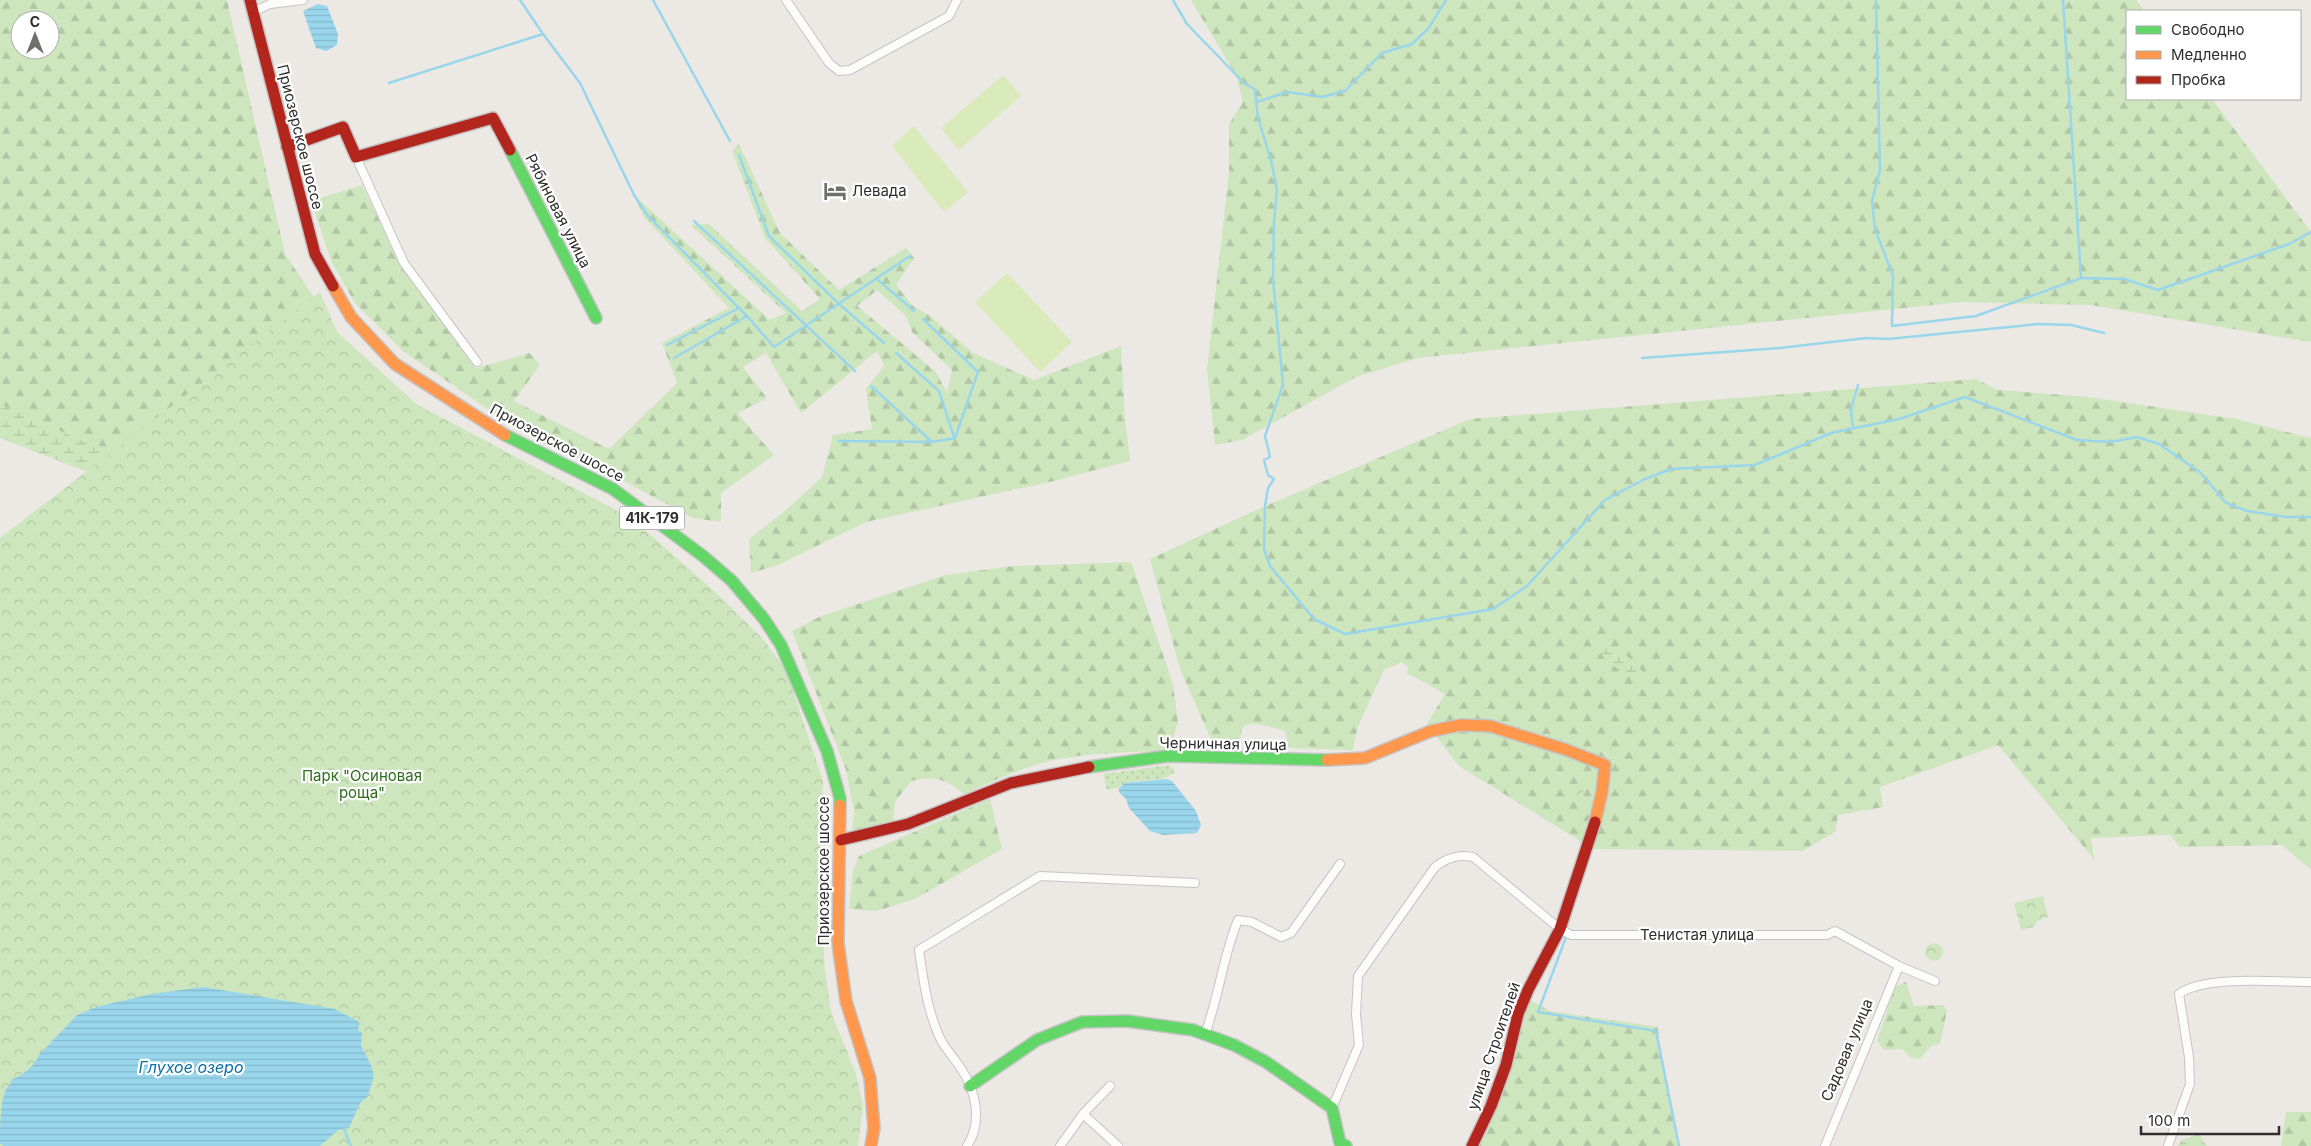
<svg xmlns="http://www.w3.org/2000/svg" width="2311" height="1146" font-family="Inter,sans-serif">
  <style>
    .grass { fill: url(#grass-dots) }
    .forest { fill: url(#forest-firs); fill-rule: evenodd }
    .wetland { fill: url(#wetland-marsh) }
    .park { fill: url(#park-crowns) }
    .pitch { fill: #d9eabb }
    .water { fill: url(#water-rules) }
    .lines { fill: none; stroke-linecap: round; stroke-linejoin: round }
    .stream { stroke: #99d6ec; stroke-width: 2.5 }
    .street-casing { stroke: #c5c4c5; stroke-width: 10 }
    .fast-casing { stroke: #c5c4c5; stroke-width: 14 }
    .slow-casing { stroke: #c5c4c5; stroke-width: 14 }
    .jam-casing { stroke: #c5c4c5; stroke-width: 14 }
    .street { stroke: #fcfcfb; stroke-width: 8 }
    .fast { stroke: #63d668; stroke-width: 11 }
    .slow { stroke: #ff974d; stroke-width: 11 }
    .jam { stroke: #b3261e; stroke-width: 11 }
    .labels { text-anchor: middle; stroke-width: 4.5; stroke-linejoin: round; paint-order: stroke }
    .shield { fill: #fff; stroke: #6d6d6d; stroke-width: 1 }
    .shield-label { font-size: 14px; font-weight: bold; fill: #2e2e2e }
    .street-label { font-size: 15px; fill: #2e2e2e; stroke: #fff }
    .poi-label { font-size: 15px; fill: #2e2e2e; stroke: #fff; text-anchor: start }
    .park-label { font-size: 15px; fill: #2c6e1b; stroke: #fff }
    .water-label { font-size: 16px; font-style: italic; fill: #0d6fa3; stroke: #fff }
  </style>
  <defs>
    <pattern id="grass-dots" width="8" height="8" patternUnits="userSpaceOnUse" patternTransform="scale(1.25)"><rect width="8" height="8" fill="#cee6be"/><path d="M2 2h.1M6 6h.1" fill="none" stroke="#b1c6a4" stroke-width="1.8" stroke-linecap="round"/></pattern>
    <pattern id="forest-firs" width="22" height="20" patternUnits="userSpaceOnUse" patternTransform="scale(1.25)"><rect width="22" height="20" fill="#cee6be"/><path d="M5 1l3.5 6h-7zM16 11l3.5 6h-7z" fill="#b1c6a4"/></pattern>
    <pattern id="wetland-marsh" width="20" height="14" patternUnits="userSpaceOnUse" patternTransform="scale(1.25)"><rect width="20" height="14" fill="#cee6be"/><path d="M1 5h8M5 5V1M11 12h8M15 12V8" fill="none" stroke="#b1c6a4"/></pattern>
    <pattern id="park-crowns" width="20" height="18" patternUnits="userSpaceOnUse" patternTransform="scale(1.25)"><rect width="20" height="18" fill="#cee6be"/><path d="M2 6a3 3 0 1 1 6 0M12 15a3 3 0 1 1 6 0" fill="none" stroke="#b1c6a4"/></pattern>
    <pattern id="water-rules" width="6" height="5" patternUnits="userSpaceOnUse" patternTransform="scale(1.25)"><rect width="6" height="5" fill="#99d6ec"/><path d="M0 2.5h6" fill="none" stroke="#84b8cb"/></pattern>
  </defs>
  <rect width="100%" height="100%" fill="#ece8e4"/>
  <path class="grass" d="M1167 765 1174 768 1175 772C1158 785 1142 777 1125 784 1117 787 1118 788 1107 790L1103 774Z"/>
  <path class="forest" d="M0 0H227L285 254 337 332 416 404 632 519 609 643 0 426ZM20 20H50V50H20Z
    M1191 0H2136L2145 11H2127V99H2212L2311 232V342L2091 305 1962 302 1417 358 1356 377 1242 440 1215 445 1207 369 1229 172V124L1243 102 1236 75Z
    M739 144 780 233 839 290 906 248 914 258 896 285 914 307 929 315 973 353 1034 380 1121 346 1125 418 1130 461 1054 481 866 522 778 565 751 573 749 539 786 510 822 477 833 435 872 429 866 389 884 366 877 351 801 413 766 353 743 367 767 398 737 413 774 455 721 493V522L693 518 590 463 553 449 495 414 403 351 355 303 332 263 311 201 362 185 401 266 476 368 530 353 540 365 514 401 609 449 677 383 662 343 729 308 644 217 634 195 770 320 786 313 691 225 709 224 802 311 820 299 765 238 732 151ZM877 290 906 316 912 332 952 370 947 393 936 372 857 306Z
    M1976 379 1998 390 2088 397 2236 419 2311 438V870L2282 845 2180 847 2170 835 2091 838 2094 859 1998 745 1880 787 1883 807 1838 815 1835 832 1802 851 1593 849 1459 766 1427 724 1445 694 1407 673 1408 667 1402 662 1384 670 1358 726 1353 750 1289 748 1285 731C1277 729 1249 719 1243 727 1240 732 1240 741 1240 747L1214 746 1180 669 1150 559 1265 506 1470 419Z
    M1131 562 1173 684 1178 722 1170 750C1132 753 1091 752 1054 760 1023 767 993 781 964 794 944 778 935 776 911 781L895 802 893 822 852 831 854 811 846 770 792 631 821 616 946 575 1013 566Z
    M990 799 1002 849 915 899 876 911 849 909 853 870 859 856Z
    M1906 982 1914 1006 1943 1005 1947 1011 1940 1044 1931 1046 1920 1059 1911 1058 1902 1049 1884 1050 1877 1041 1895 987Z
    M1528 999 1550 1011 1658 1027 1661 1057 1679 1146H1479L1512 1060Z
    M2286 1112H2311V1146H2281Z"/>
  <path class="wetland" d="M0 404 159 475 461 617 0 438Z
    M1602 646C1616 647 1634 659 1642 671L1639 677C1622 673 1610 665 1599 652Z
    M2199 1134 2207 1146H2178L2182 1140Z"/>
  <path class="park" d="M320 292 337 332 416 404 632 519 712 589 763 639 786 670 823 781 819 878 825 971 831 1012 856 1074 863 1106 858 1146H0V538Z
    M1571 785 1584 790 1579 804 1566 799Z
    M2043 896 2048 917 2039 920 2033 927 2021 930 2014 903Z
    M1925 952a9 9 0 1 1 18 0a9 9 0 1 1-18 0Z"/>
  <path class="pitch" d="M1003 75 1021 96 959 150 941 128Z
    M914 126 968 192 944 212 892 146Z
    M1007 273 1072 342 1040 372 975 302Z"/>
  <path class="water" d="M318 4 327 6 338 34 337 45 326 51 316 48 303 11Z
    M1166 779 1172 781 1196 811 1201 825 1197 833 1163 835 1150 831 1129 808 1126 799 1119 792V788L1125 783Z
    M203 987 335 1009C343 1015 351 1016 360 1023L358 1030 362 1033 361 1046 371 1065 374 1076 368 1096 360 1103 349 1128 338 1130 320 1146H3L0 1143C0 1129 0 1089 10 1085L12 1079C21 1077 36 1065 38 1056L77 1015 96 1007 151 994Z"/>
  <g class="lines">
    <path class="stream" d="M520 0 543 34
      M653 0 730 141
      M1173 0 1187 24 1245 84 1255 89 1258 118 1271 160 1277 190 1274 221 1273 279 1283 385 1265 436 1270 457 1264 460 1268 475 1274 479 1268 488 1265 506 1264 549 1270 566 1314 619 1345 634 1493 609 1527 586 1605 500 1645 479 1671 469 1755 465 1831 433 1899 419 1965 397 2077 440 2110 442 2137 437 2159 444 2200 472 2226 503 2247 511 2286 517H2311
      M1876 0 1880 170 1872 201 1875 229 1893 276 1892 326 1976 316 2081 278 2124 279 2158 290 2289 244 2311 232
      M2063 0 2081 278
      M389 83 543 34 580 83 634 195 648 216 747 316
      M1257 102 1287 92 1322 97 1345 91 1382 53 1412 44 1428 29 1446 0
      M739 155 769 236 839 304 884 343
      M694 221 855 371
      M876 278 914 311
      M667 345 739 308
      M896 353 939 391 954 437
      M674 358 747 316 774 347 910 256
      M1642 358 1780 348 1866 338 1888 339 2039 324 2071 325 2104 333
      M871 386 932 442
      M1853 428 1851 409 1858 385
      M839 441 932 442 955 438 978 372 923 319
      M1566 937 1538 1012 1656 1031 1679 1146
      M344 1129 351 1146"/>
    <defs>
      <path id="street" d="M786 0 829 63 839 71 850 70 949 16 957 0
        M253 12 270 4 303 0
        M356 157 404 263 477 362
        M1205 1034C1219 997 1223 956 1238 920L1252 922 1281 937 1291 933 1340 864
        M1332 1108 1359 1045 1356 1014 1358 976 1435 867C1447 858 1458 854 1473 857L1560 929 1571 935H1827L1835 931 1899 966 1935 981
        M1083 1114 1118 1146
        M967 1146C983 1122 976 1090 960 1067 953 1056 944 1048 939 1036 927 1009 923 978 919 950L1040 876 1195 883
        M1060 1146 1083 1114 1110 1086
        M1825 1146 1899 966
        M2168 1146 2190 1084 2189 1057 2179 994C2204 975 2278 982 2311 982"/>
      <path id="fast" d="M510 150 596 318
        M505 435 613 489 703 556 732 581 764 619 781 645 827 751 840 798V805
        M1089 767 1168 756 1327 760
        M970 1086 1037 1040 1082 1022 1127 1021 1193 1030 1234 1045 1266 1062 1332 1108 1340 1143 1346 1146"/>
      <path id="slow" d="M333 286 351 317 395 364 505 435
        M1327 760 1365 758 1431 731 1461 725 1490 726 1567 750 1605 765 1602 792 1595 822
        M840 805 838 943 846 1001 870 1078 874 1128 871 1146"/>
      <path id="jam" d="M250 0 315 254 333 286
        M287 147 343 127 356 157 493 118 510 150
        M841 840 908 824 1011 783 1089 767
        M1472 1146 1491 1106 1506 1065 1518 1014 1528 990 1560 929 1595 822"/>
    </defs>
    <use href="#street" class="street-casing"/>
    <use href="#fast" class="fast-casing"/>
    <use href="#slow" class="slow-casing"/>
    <use href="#jam" class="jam-casing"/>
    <use href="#street" class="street"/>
    <use href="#fast" class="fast"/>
    <use href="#slow" class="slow"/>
    <use href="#jam" class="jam"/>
  </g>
  <defs>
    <symbol id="hotel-bare" viewBox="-9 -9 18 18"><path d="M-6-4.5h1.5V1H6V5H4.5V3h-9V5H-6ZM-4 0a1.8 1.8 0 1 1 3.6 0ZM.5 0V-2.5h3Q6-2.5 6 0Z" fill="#706f6e" stroke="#fff" stroke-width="2.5" paint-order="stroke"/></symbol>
  </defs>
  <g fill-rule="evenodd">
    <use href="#hotel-bare" x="819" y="175" width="32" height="32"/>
  </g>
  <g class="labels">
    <rect class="shield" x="619.5" y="506.5" width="65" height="23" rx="4"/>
    <g class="shield-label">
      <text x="652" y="523">41К-179</text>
    </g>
    <g class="street-label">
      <text transform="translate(300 137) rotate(76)" y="5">Приозерское шоссе</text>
      <text transform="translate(558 211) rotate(63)" y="5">Рябиновая улица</text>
      <text transform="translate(557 443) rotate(28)" y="5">Приозерское шоссе</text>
      <text transform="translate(1223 744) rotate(1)" y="5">Черничная улица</text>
      <text transform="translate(824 871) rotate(-90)" y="5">Приозерское шоссе</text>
      <text x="1697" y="940">Тенистая улица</text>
      <text transform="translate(1494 1046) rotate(-71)" y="5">улица Строителей</text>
      <text transform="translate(1847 1050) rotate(-67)" y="5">Садовая улица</text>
    </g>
    <g class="poi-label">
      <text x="852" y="196">Левада</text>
    </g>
    <g class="park-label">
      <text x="362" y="781">Парк "Осиновая<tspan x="362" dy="17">роща"</tspan></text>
    </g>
    <g class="water-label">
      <text x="191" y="1073">Глухое озеро</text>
    </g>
  </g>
  <rect x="2126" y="10" width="175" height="90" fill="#ffffff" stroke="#ababab"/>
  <rect x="2136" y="26" width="25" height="8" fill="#63d668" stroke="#ababab"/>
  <text x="2171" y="35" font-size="15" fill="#2e2e2e">Свободно</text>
  <rect x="2136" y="51" width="25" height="8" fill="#ff974d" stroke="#ababab"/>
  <text x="2171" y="60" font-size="15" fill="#2e2e2e">Медленно</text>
  <rect x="2136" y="76" width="25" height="8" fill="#b3261e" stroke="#ababab"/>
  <text x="2171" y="85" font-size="15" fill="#2e2e2e">Пробка</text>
  <g transform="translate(35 35)"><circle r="24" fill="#ffffff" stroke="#ababab"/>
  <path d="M0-4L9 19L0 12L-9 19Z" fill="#706f6e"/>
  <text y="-8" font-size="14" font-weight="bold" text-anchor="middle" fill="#2e2e2e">С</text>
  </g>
  <path d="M2141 1126v8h138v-8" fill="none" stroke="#2e2e2e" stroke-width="2.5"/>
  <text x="2148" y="1126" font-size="15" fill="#2e2e2e" stroke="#ffffff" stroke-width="4" paint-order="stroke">100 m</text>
</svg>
